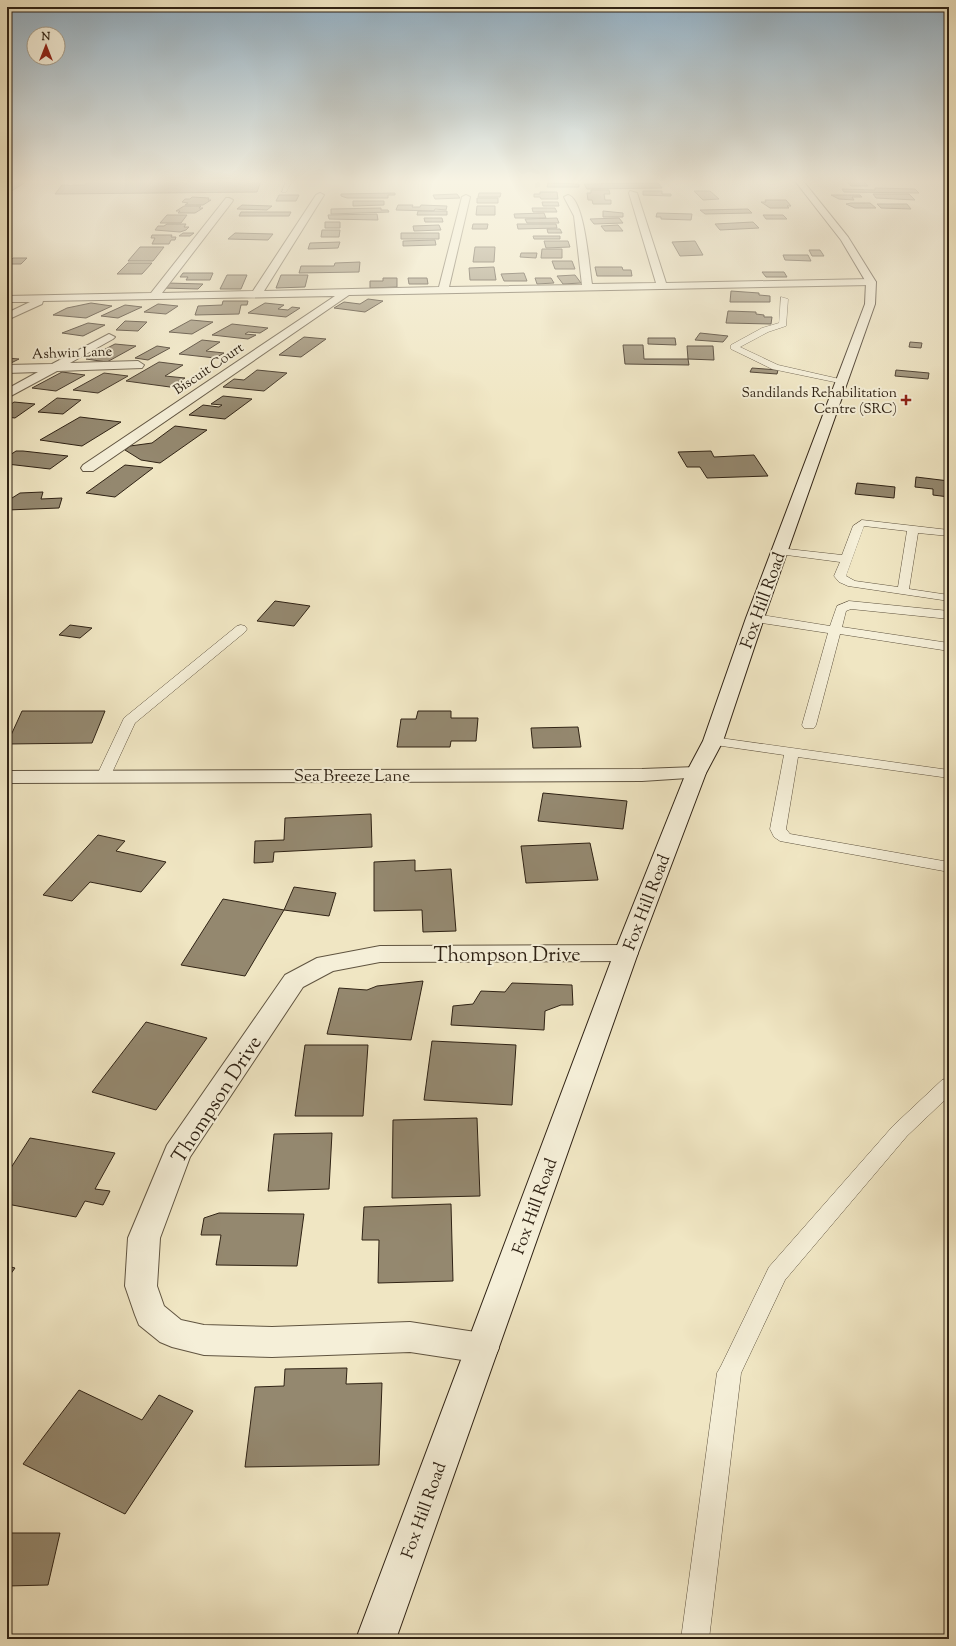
<svg xmlns="http://www.w3.org/2000/svg" width="956" height="1646" font-family="'Sorts Mill Goudy',serif">
  <style>
    .building { fill: #94886f; stroke: #302315 }
    .lines { fill: none; stroke-linecap: round; stroke-linejoin: round }
    .lane-casing { stroke: #605440; stroke-width: 1 }
    .street-casing { stroke: #605440; stroke-width: 2 }
    .secondary-casing { stroke: #302315; stroke-width: 2 }
    .lane { fill: #f5efd8; fill-rule: evenodd }
    .street { fill: #f5efd8; fill-rule: evenodd }
    .secondary { fill: #f5efd8; fill-rule: evenodd }
    .poi-dot { fill: #8f2418; stroke: #f5efd8; stroke-width: 1.5 }
    .labels { text-anchor: middle; stroke-width: 4; stroke-linejoin: round; paint-order: stroke }
    .far-street-label { font-size: 14px; fill: #302315; stroke: #f5efd8 }
    .far-poi-label { font-size: 14px; fill: #302315; stroke: #f5efd8; text-anchor: end }
    .street-label { font-size: 17px; fill: #302315; stroke: #f5efd8 }
    .near-street-label { font-size: 20px; fill: #302315; stroke: #f5efd8 }
  </style>
  <rect width="100%" height="100%" fill="#f0e6c3"/>
  <filter id="stains"><feTurbulence type="fractalNoise" baseFrequency=".005" numOctaves="4"/><feColorMatrix values="0 0 0 0 .2 0 0 0 0 .09 0 0 0 0 .02 0 0 0 .5 -.17"/></filter>
  <radialGradient id="worn" r=".72"><stop offset=".6" stop-color="#630" stop-opacity="0"/><stop offset="1" stop-color="#630" stop-opacity=".3"/></radialGradient>
  <path class="building" d="M7 181H27L10 192H7Z
    M88 181H261L257 192 55 194 62 185H85Z
    M846 181H863L868 186H851Z
    M548 183 579 184V187H547Z
    M658 183 662 188 587 189 584 184Z
    M875 188 915 189 919 193 844 192 842 189 875 190Z
    M591 190H609L610 194H604L605 200H611V204H593L592 200H588L587 193H591Z
    M643 191H662V194H671V196L643 195Z
    M694 191H710L719 199 703 200Z
    M540 192H557L558 199H541L540 197H534V194H540Z
    M395 193V195H388V198H347L341 196V194Z
    M479 193H501L500 197H478Z
    M457 194 460 198 435 199 433 195Z
    M873 194H909L915 200 876 198Z
    M279 195H299L296 201H276Z
    M831 195H860L862 197H852L854 200 839 199Z
    M192 197 209 198 208 200H211L203 205H185L188 203 182 202 185 199H190Z
    M477 198H498V203H477Z
    M765 200H786L791 206H787L789 208H770L761 202H766Z
    M353 201H384V205L353 206Z
    M542 202H558L559 206H543Z
    M851 203H870L876 208H855L846 204Z
    M877 204H907L911 209 881 208Z
    M242 205 272 206 267 210 237 209Z
    M398 205H413L412 207H420L421 205 447 206 446 210 435 209 434 211 396 210Z
    M184 206H201L199 208H203L195 213H178L180 211H176Z
    M477 206H495V215H476Z
    M381 208V210H388L389 212 331 214V209Z
    M532 208H555L557 212H533Z
    M748 209 752 213 705 214 700 210Z
    M418 211H447V215H417Z
    M603 211 623 213V217H603Z
    M241 212H291L289 216H239Z
    M544 213 546 218H515L514 214Z
    M657 213 692 214 691 220 661 219V217H656Z
    M377 214 378 220 329 219 328 215Z
    M167 215H187L181 223H160Z
    M763 215H783L787 219H766Z
    M424 218H442L443 222H425Z
    M557 218 559 223H527L525 219Z
    M619 218 623 223 594 224 590 219Z
    M325 222H340V228H325Z
    M753 222 759 228 720 230 715 224Z
    M167 224H186L184 227H189L186 230 180 232 155 230 158 226H164Z
    M473 224H488L487 229H472Z
    M517 224H556L557 228 518 229Z
    M439 225 441 230 414 231 413 226Z
    M618 225 623 231H605L601 226Z
    M547 229H560L562 233H548Z
    M322 230H340L339 237H321Z
    M183 233H194L190 236H179Z
    M235 233 273 234 268 240 228 239Z
    M401 233H439V239H401Z
    M152 235H172L171 237H176L175 240H171L169 244H152L155 238H151Z
    M533 236H560V239H534Z
    M435 240 436 245 403 246V241Z
    M544 241H568L570 247 546 248Z
    M695 241 703 255 680 256 672 242Z
    M340 242 338 248 308 249 310 243Z
    M140 247H164L153 261H128Z
    M475 247H495L494 262H473Z
    M542 249H562V258H541Z
    M809 250H820L824 256H812Z
    M521 253H537L536 258 520 257Z
    M783 255H808L811 261 785 260Z
    M13 258H27L21 264H7Z
    M552 261H572L575 269H555Z
    M360 262 359 272 299 273 301 266H334L335 263Z
    M128 263H152L142 274H117Z
    M494 267 496 280H470L469 268Z
    M595 267H622L623 270H631L632 276H597Z
    M762 272H784L787 277H766Z
    M183 273H213L210 280H186L188 277H180Z
    M524 273 527 281H504L501 274Z
    M227 275H247L241 289H220Z
    M281 275H308L305 287 276 288Z
    M575 275 581 283 563 284 557 276Z
    M383 278H397V287L370 288V281H383Z
    M408 278H427L428 284H409Z
    M535 278H551L554 283 537 284Z
    M167 283 203 284 198 289 163 288Z
    M731 291 759 293V295L770 296V302H730Z
    M368 299 383 301 365 312 334 308 344 302 360 304Z
    M223 301H248L247 305H241L239 314 195 315 198 306 222 305Z
    M91 303 112 306 86 318 53 315 67 308Z
    M265 303 284 305 278 309 288 310 292 307 300 308 286 317 248 313Z
    M158 304 178 306 166 314 144 312Z
    M125 305 142 307 118 318 101 316Z
    M728 311 756 312V314L764 315V317H772L771 324 726 323Z
    M191 320 213 322 192 334 169 332Z
    M125 321 147 322 138 331 116 330Z
    M88 323 105 325 83 336 62 333Z
    M232 324 268 328 260 333 248 332 245 334 256 335 248 339 212 335Z
    M700 333 728 336 723 342 695 340Z
    M304 337 326 339 301 357 279 355Z
    M648 338H675L676 345 648 344Z
    M202 340 220 342 206 351 224 353 215 358 179 354Z
    M910 342 922 343 921 348 909 347Z
    M115 344 136 346 107 362 86 359Z
    M623 345H643L644 359H688L689 365 625 364Z
    M157 346 170 348 148 360 135 358Z
    M687 346H713L714 360 688 359Z
    M7 358 19 359 7 365Z
    M159 362 183 365 165 376 185 378 170 387 126 381Z
    M752 368 778 370 777 374 750 372Z
    M257 370 287 373 264 391 223 387 234 379 244 380Z
    M896 370 929 373 928 379 895 376Z
    M62 372 85 375 56 391 32 388Z
    M104 373 128 376 98 393 73 390Z
    M223 396 252 399 225 419 189 415 203 405 219 407 222 405 211 404Z
    M57 398 81 400 63 414 38 412Z
    M14 402 35 404 15 418 7 417V407Z
    M80 417 121 422 82 446 40 440Z
    M175 426 207 430 160 463 141 460 125 450 130 446 152 443Z
    M16 451H23L68 456 50 469 7 464V457Z
    M711 451 714 457 754 455 768 476 707 478 700 467H687L678 452Z
    M125 465 153 468 115 497 86 493Z
    M916 477 949 481V497L933 495V489L915 487Z
    M857 483 895 487 894 498 855 494Z
    M43 492 41 499 62 498 59 508 7 510V498H12L20 493Z
    M275 601 310 606 294 626 257 621Z
    M70 625 92 628 80 638 59 635Z
    M22 711H105L92 743 7 744Z
    M418 711H451V718H478L476 741H451L450 747H397L401 719H416Z
    M578 727 581 747 533 748 531 728Z
    M543 793 627 801 623 829 538 821Z
    M371 814 372 847 274 852 273 862 254 863 255 841 284 840 285 818Z
    M98 835 125 841 116 851 166 862 141 892 90 882 72 901 43 895Z
    M590 843 598 880 526 883 521 846Z
    M415 860V871L451 869 456 931 423 932 422 910 374 911V862Z
    M294 887 336 893 329 916 284 910Z
    M223 899 284 910 245 976 181 965Z
    M423 981 411 1040 327 1034 339 988 367 990 377 986Z
    M512 983 572 985 573 1005H561L545 1011 544 1030 451 1025 453 1006 473 1004 481 991 505 992Z
    M146 1022 207 1038 156 1110 92 1092Z
    M432 1041 516 1045 512 1105 424 1100Z
    M305 1045H368L363 1116H295Z
    M477 1118 480 1196 392 1198 393 1120Z
    M332 1133 329 1189 268 1191 274 1134Z
    M30 1138 115 1153 95 1189 110 1191 103 1205 85 1201 76 1217 7 1204V1174Z
    M451 1204 453 1281 378 1283 379 1240H362L364 1207Z
    M219 1213 304 1214 297 1266 216 1265 221 1235H201L204 1218Z
    M7 1266 15 1268 7 1279Z
    M347 1368 346 1384 382 1383 379 1465 245 1467 255 1387 284 1386 285 1369Z
    M79 1390 142 1420 159 1395 193 1411 125 1514 23 1464Z
    M7 1533H60L48 1585 7 1586Z"/>
  <g class="lines">
    <defs>
      <path id="lane" d="M71 181H78L72 185H68Z
        M286 181H292L286 192H282Z
        M781 297 788 299 786 326 768 332 740 347 778 365 844 380V384L772 369 731 349V345L762 328 779 323Z
        M862 520 949 530V536L918 533 909 589 949 595V601L848 586 839 582 834 576 840 562 779 554 774 551 779 548 842 555 853 526ZM864 526 907 531 898 587 855 581 846 576Z
        M849 601 949 611V619L851 609 846 611 842 627 949 643V651L840 634 816 725 814 728H804L802 725 828 633 755 622 749 618 755 614 830 626 837 606Z
        M241 625 245 626 247 629 245 632 135 723 111 775 109 778H99L97 775 124 718 237 626Z
        M713 737 949 770V778L798 757 786 829 790 834 949 862V872L780 841 774 837 770 829 784 755 708 744 706 741 708 738Z
        M949 1078V1096L907 1136 785 1280 741 1373 709 1639H681L717 1373 721 1366 769 1267 893 1126 942 1080Z"/>
      <path id="street" d="M630 191 637 193 666 283 871 279 876 282 871 285 349 295 93 471H83L81 468 83 465 335 296 43 301 42 304 7 320V313L30 302H7V296L151 293 226 198H229L233 200 232 202 162 293 253 291 316 195 320 193 324 195 264 291 439 287 462 197 466 195 470 197 449 287 582 285 574 216 564 197 568 195C585 199 589 268 592 284L656 283 629 193Z
        M109 334 115 337 113 339 70 363 138 361 144 365 142 368 57 371 7 398V389L38 372 7 373V365L52 364Z
        M696 767 703 769 706 773 703 777 642 781 7 783V771L642 769Z
        M626 945 635 947 638 953 635 959 626 961 380 962 333 971 303 987 190 1157 160 1238 157 1286 164 1306 181 1320 204 1325 272 1327 410 1322 482 1333 494 1337 499 1348 494 1359 482 1363 410 1352 272 1357 204 1355 172 1347 160 1342 139 1325 135 1315 125 1286 128 1238 167 1145 285 975 317 958 380 946Z"/>
      <path id="secondary" d="M795 181H803L848 237 876 282 875 304 764 618 723 741 706 773 638 953 396 1639H356L614 953 686 773 703 741 746 618 865 304 866 282 841 240Z"/>
    </defs>
    <use href="#lane" class="lane-casing"/>
    <use href="#street" class="street-casing"/>
    <use href="#secondary" class="secondary-casing"/>
    <use href="#lane" class="lane"/>
    <use href="#street" class="street"/>
    <use href="#secondary" class="secondary"/>
  </g>
  <linearGradient id="sky" x2="0" y2="1"><stop stop-color="#91aec2"/><stop offset="0.44" stop-color="#f8f4e4"/><stop offset="1" stop-color="#f8f4e4" stop-opacity="0"/></linearGradient>
  <rect width="956" height="412" fill="url(#sky)"/>
  <path class="poi-dot" d="M904 394h4v4h4v4h-4v4h-4v-4h-4v-4h4z"/>
  <g class="labels">
    <g class="far-street-label">
      <text transform="translate(72 352) rotate(-2)" y="5">Ashwin Lane</text>
      <text transform="translate(208 368) rotate(-34)" y="5">Biscuit Court</text>
    </g>
    <g class="far-poi-label">
      <text x="897" y="397">Sandilands Rehabilitation<tspan x="897" dy="16">Centre (SRC)</tspan></text>
    </g>
    <g class="street-label">
      <text transform="translate(762 600) rotate(-70)" y="6">Fox Hill Road</text>
      <text x="352" y="781">Sea Breeze Lane</text>
      <text transform="translate(646 902) rotate(-69)" y="6">Fox Hill Road</text>
      <text transform="translate(534 1206) rotate(-70)" y="6">Fox Hill Road</text>
      <text transform="translate(423 1510) rotate(-70)" y="6">Fox Hill Road</text>
    </g>
    <g class="near-street-label">
      <text x="507" y="961">Thompson Drive</text>
      <text transform="translate(216 1099) rotate(-57)" y="7">Thompson Drive</text>
    </g>
  </g>
  <rect width="956" height="1646" fill="none" stroke="#f0e6c3" stroke-width="24"/>
  <rect x="8" y="8" width="940" height="1630" fill="none" stroke="#302315" stroke-width="2"/>
  <rect x="12" y="12" width="932" height="1622" fill="none" stroke="#302315"/>
  <g transform="translate(46 46)"><circle r="19" fill="#f5efd8" stroke="#a69d8a"/>
  <path d="M0-3L7 15L0 10L-7 15Z" fill="#8f2418"/>
  <text y="-6" font-size="11" font-weight="bold" text-anchor="middle" fill="#302315">N</text>
  </g>
  <rect width="100%" height="100%" filter="url(#stains)"/>
  <rect width="100%" height="100%" fill="url(#worn)"/>
</svg>
